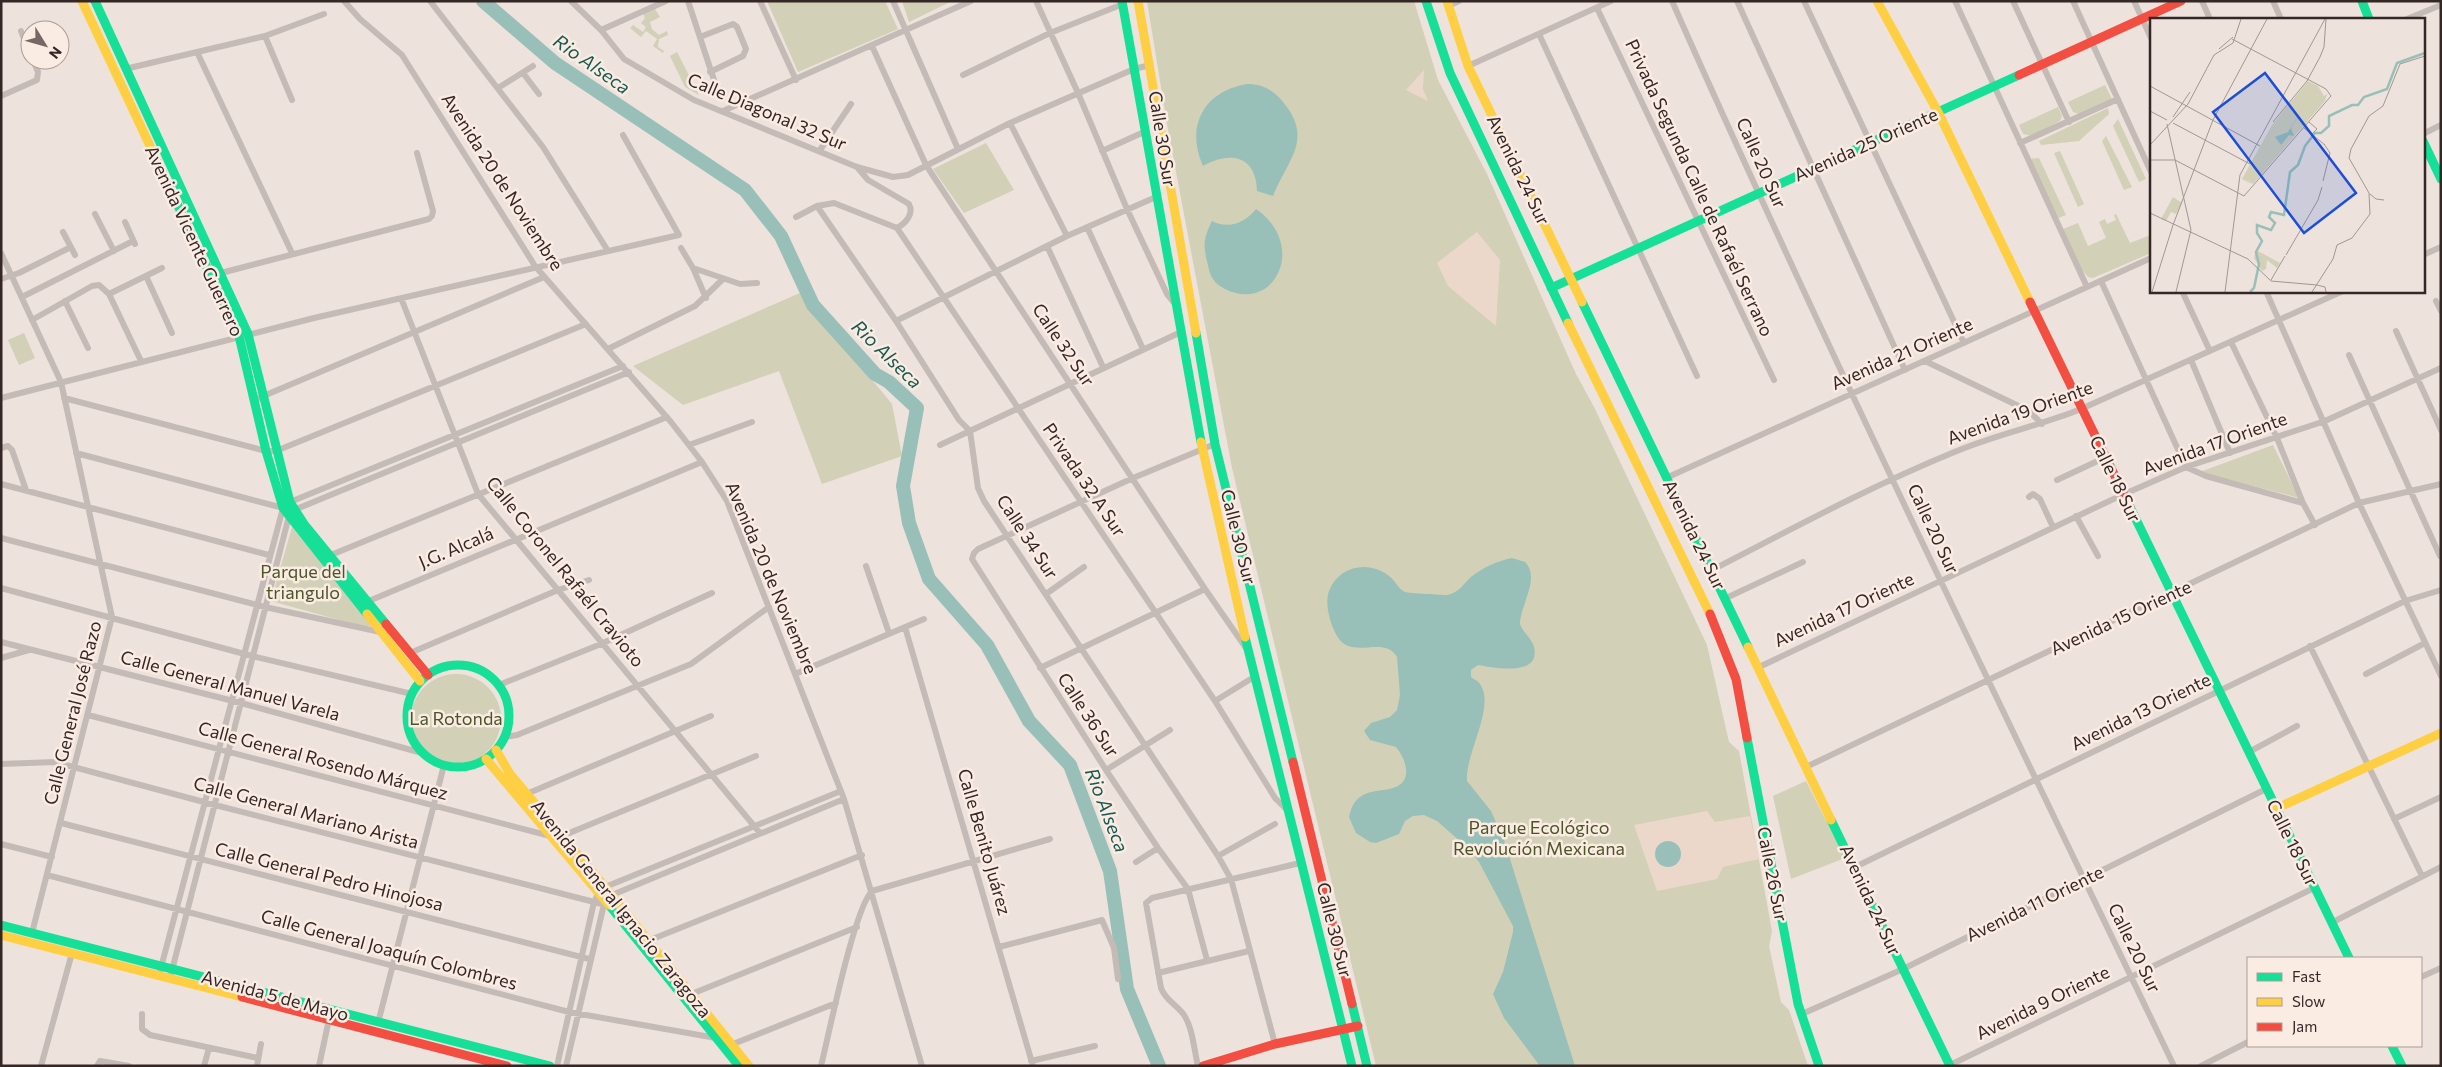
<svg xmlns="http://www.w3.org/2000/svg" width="2442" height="1067" font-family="Commissioner,sans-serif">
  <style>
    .green { fill: #d2d0b6 }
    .plaza { fill: #ecd8ca }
    .water { fill: #98c0b9 }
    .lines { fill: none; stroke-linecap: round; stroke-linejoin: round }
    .river { stroke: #98c0b9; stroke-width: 14 }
    .street { stroke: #c5bbb6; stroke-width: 6 }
    .fast { stroke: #16e098; stroke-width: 9 }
    .slow { stroke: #ffcf43; stroke-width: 9 }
    .jam { stroke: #f24e42; stroke-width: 9 }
    .labels { text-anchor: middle; stroke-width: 5; stroke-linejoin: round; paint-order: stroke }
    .street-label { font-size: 18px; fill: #352725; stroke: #faece3 }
    .park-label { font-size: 18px; fill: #4c5527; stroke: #faece3 }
    .water-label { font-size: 19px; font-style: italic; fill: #185a53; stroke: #faece3 }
    .inset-river { fill: none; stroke: #98c0b9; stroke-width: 2.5 }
    .inset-road { fill: none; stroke: #a39793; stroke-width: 1 }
    .view { fill: #1d4ed8; fill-opacity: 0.15; stroke: #1d4ed8; stroke-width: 2.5 }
    .inset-edge { fill: none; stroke: #352725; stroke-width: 2.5 }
  </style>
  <rect width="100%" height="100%" fill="#ede2dc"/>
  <path class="green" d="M767 1H885L898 29 798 72Z
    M902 1H949L950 2 909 22Z
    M1147 1H1414L1438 80 1487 174 1576 374 1594 407 1707 645 1729 742 1739 751 1772 931 1769 946 1781 1002 1789 1010 1808 1066H1376L1232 468 1167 124Z
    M655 9 660 17 650 22 652 29 659 35 667 31 668 35 659 39 658 47 664 51 663 53 653 46 657 39 646 31 641 37 630 28 633 25 643 32 646 27 641 23 645 18 643 14Z
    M677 52 699 95 685 87 670 56Z
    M2105 85 2112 99 2079 114 2073 112 2068 102Z
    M2058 107 2062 116 2060 121 2032 136 2023 134 2019 125Z
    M2108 108 2109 114 2079 141 2041 145 2039 141Z
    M2118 119 2146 179 2139 182 2113 126Z
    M2106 136 2132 187 2124 190 2102 141Z
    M986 143 1014 190 964 213 933 169Z
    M2060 151 2084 204 2078 207 2054 153Z
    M2039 158 2066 215 2058 218 2030 159Z
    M2116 214 2130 243 2151 235V253L2093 278 2088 277 2081 269 2063 229 2078 223 2088 246 2106 238 2099 222 2105 219 2107 224 2116 220 2114 215Z
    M800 293 892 404 902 456 822 484 779 371 683 405 633 366Z
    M24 333 35 358 19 365 8 340Z
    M2273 445 2299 498 2200 472Z
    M292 527 373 626H361L271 601Z
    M411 719a45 45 0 1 1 90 0a45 45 0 1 1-90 0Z
    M1806 781 1845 858 1791 879 1773 796Z"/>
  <path class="plaza" d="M1424 70 1423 89 1428 101 1406 90Z
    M1477 232 1500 260 1496 326 1448 286 1437 263Z
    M1707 811 1715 822 1750 816 1759 859 1723 867 1717 879 1657 891 1634 825Z"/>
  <path class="water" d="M1247 84C1263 84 1273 90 1283 102 1314 139 1288 159 1273 196L1257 191C1256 155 1230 151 1203 166 1185 126 1204 91 1247 84Z
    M1256 209C1308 245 1275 314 1225 289 1214 283 1210 277 1208 265 1203 246 1203 239 1212 221 1229 230 1246 222 1256 209Z
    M1512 558 1525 562C1541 578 1520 605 1520 624 1523 633 1531 637 1534 647 1541 677 1494 668 1478 665L1471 670V677C1474 680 1478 680 1480 684 1496 707 1465 753 1467 781L1491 811 1504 840 1575 1066H1540L1504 1018 1493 994 1503 972 1513 932V926L1479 862 1469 849 1437 821 1424 815 1413 816 1405 821 1399 834 1376 843 1370 842 1356 833 1349 817C1351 808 1354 800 1363 795 1372 790 1383 791 1393 788 1414 782 1406 759 1396 747L1370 740 1364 731 1371 723 1390 717 1397 710 1400 695 1397 657C1385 635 1354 659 1339 639 1331 627 1324 605 1329 591 1339 566 1368 560 1389 576 1395 580 1398 589 1405 592 1409 593 1443 595 1447 595 1459 593 1463 584 1471 577 1482 568 1497 561 1512 558Z
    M1655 854a13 13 0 1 1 26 0a13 13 0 1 1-26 0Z"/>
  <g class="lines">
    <path class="river" d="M483 1 555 63 745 190 781 236 813 305 875 374 889 382 917 408 903 486 909 523 929 579 987 645 1029 721 1070 765 1110 871 1127 989 1159 1066"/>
    <path class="street" d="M344 1 360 19 402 55 535 266 671 422 702 462 727 501 844 799 922 1066
      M430 1 543 147 608 251
      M571 1 601 30 624 59 694 100 857 167 893 177 908 175 1010 123 1134 69 1150 65
      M688 1 715 83
      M760 1 796 80
      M893 1 958 149
      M1036 1 1078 93 1127 209 1167 294 1176 305
      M1672 1C1831 360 2004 712 2174 1066
      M1737 1 1905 370
      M1804 1 1964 343
      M1955 1 2087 287
      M2013 1 2069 122
      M2073 1 2151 172
      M2134 1 2151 38
      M2202 1 2210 19
      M2273 1 2281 19
      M1448 6 1459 1
      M1597 8 1774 380
      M2407 19 2441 5
      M601 30 666 1
      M21 31 30 54
      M1539 34 1697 376
      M265 36 292 100
      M700 37 733 24 737 27 746 49 743 56 710 72
      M872 46 926 165 1205 589 1246 648
      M197 52 292 253
      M1468 66 1611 1
      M125 69 265 36 324 14
      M523 73 539 94
      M963 75 1050 33 1123 4
      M498 88 533 66
      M1 96 37 80 38 72 33 60
      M723 111 971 1
      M1010 123 1067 236
      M2423 134 2441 125
      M2020 143 2118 99
      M820 150 851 104
      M1102 151 1144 132
      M857 167 868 180 909 204C914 214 906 223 897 228
      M817 206 896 321 959 420 970 431 978 488 984 501 1218 856 1231 879 1275 1044
      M95 214 114 251
      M796 217 817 206 834 203 897 228 1215 701 1275 798 1287 810
      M125 222 135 244
      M1087 227 1143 349
      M63 232 75 255
      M1047 246 1103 367
      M681 248 693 268 740 284 757 283
      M1 253 61 382 112 617 32 933
      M2423 255 2441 247
      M693 268 706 298
      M221 273 429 219 432 216 433 211 417 153
      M146 276 172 333
      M1 279 19 273 71 247
      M2101 281 2186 467 2206 476 2303 503
      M2182 291 2210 351
      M2266 291 2359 503 2441 676
      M109 294 162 268
      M22 297 133 241
      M401 298 478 494 760 833
      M65 301 88 348
      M2436 301 2441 311
      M32 320 92 286 99 285 109 294 141 361
      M896 321 1067 236 1156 197
      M2396 331 2441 430
      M2231 342 2277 438 2303 503 2315 525
      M608 349 695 306 723 279
      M2349 355 2440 556
      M2191 360 2230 453
      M1925 361 2029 411 2042 424
      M1 398 314 318 679 235 623 135
      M64 398 266 451H276L586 324
      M254 400 544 277
      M689 445 752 422
      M940 445 1181 332
      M1 448 8 446 12 450 26 490
      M76 453 283 508
      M1666 478 2151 258
      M2057 480 2104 458
      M1 484 269 555
      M2029 497 2033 494 2040 499 2053 527
      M2076 516 2098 556
      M1 538 265 607 385 633
      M326 557 667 417
      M866 566 889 633
      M1710 571C1790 530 1869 487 1952 453 1993 435 2039 426 2081 409L2343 291
      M1 588 252 656 412 694
      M1046 594 1084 567
      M1724 599 1803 562
      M364 603 702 462
      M905 627 1033 1066
      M1 642 241 703 422 753
      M2310 646 2422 876
      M410 653 558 590 589 580
      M1 658 29 650
      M1040 668 1205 589
      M1757 668 2122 495 2186 467 2325 421 2441 368
      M795 674 924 619
      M2366 674 2425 643
      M499 685 601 644 712 593
      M1215 701 1254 677
      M88 715 550 836H562L756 756
      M505 737 517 735 691 664 769 607
      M2249 752 2297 726
      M1 764 55 762 215 805 602 904
      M1806 767 2359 503 2441 484
      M1106 770 1170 730
      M524 795 711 716
      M2394 819 2441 797
      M61 823 589 959
      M1 844 52 857
      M1218 856 1275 824
      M1136 862 1158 848
      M1855 867 2405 601 2441 590
      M47 875 569 1012 716 1038
      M2331 923 2441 867
      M645 942 862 855
      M999 947 1102 920 1114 948 1118 979
      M1207 960 1188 889 1158 848 1106 770 972 559 974 553 978 549 1133 478 1215 444
      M1158 973 1249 951
      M159 975 283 508 290 502 623 366
      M2421 977 2441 968
      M170 978 289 516 294 510 629 372
      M689 995 857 927
      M142 1014V1029L150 1035 258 1058
      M1802 1014 1903 969 2266 789
      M378 1023 444 765
      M728 1046 836 1003
      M1031 1061 1095 1046
      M41 1066 72 953
      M97 1066 100 1061 129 1066
      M204 1066 209 1048
      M257 1066 261 1044
      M319 1066 331 1010
      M557 1066 594 902 599 892 605 887 841 791
      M566 1066 605 900 612 895 844 799
      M821 1066C829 1034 854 909 872 891L1050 839
      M1198 1066C1194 1050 1193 1029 1184 1015 1177 1005 1165 1000 1161 988L1146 903 1152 898 1300 863
      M1948 1066 2314 888
      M2201 1066 2248 1042"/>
    <path class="fast" d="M95 1 248 334 290 502 304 524 386 624
      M1122 1 1201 442
      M1426 1 1450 73 1568 323
      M2362 1 2369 19
      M2423 141 2441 179
      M158 163 239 336 266 451 283 508 367 614
      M1551 288 2019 75
      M1582 302 1748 647
      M1196 333 1215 444 1293 762
      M2130 507 2349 958
      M1245 637 1352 1066
      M407 716a51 51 0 1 1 102 0a51 51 0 1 1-102 0Z
      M1747 738 1798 1004 1819 1066
      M1831 820 1950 1066
      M609 905 739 1066
      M1 925 550 1066
      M1352 1004 1367 1066
      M2392 1046 2402 1066"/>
    <path class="slow" d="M82 1 158 163
      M1138 1 1196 333
      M1447 1 1468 66 1582 302
      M1877 1 1939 114 2030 302
      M1568 323 1710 614
      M1201 442 1245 637
      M367 614 420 681
      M1748 647 1831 820
      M496 750 510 774 605 887 749 1066
      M486 759 609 905
      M2275 809 2441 733
      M1 935 242 997"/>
    <path class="jam" d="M2019 75 2181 1
      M2030 302 2130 507
      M1710 614 1736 679 1747 738
      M386 624 428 675
      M1293 762 1352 1004
      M242 997 507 1066
      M1203 1066 1275 1044 1358 1026"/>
  </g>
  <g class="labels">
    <g class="street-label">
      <text transform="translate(767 112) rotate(23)" y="6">Calle Diagonal 32 Sur</text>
      <text transform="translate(1162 139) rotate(81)" y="6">Calle 30 Sur</text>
      <text transform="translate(1866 145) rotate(-24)" y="6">Avenida 25 Oriente</text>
      <text transform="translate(1761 163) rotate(66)" y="6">Calle 20 Sur</text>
      <text transform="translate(1518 170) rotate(64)" y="6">Avenida 24 Sur</text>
      <text transform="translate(502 182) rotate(57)" y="6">Avenida 20 de Noviembre</text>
      <text transform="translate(1699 188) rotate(65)" y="6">Privada Segunda Calle de Rafaél Serrano</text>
      <text transform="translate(194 241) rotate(65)" y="6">Avenida Vicente Guerrero</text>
      <text transform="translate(1063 345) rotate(56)" y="6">Calle 32 Sur</text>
      <text transform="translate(1902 354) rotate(-24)" y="6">Avenida 21 Oriente</text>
      <text transform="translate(2020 413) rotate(-20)" y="6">Avenida 19 Oriente</text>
      <text transform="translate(2215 444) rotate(-20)" y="6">Avenida 17 Oriente</text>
      <text transform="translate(2115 479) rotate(64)" y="6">Calle 18 Sur</text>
      <text transform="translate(1084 480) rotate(56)" y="6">Privada 32 A Sur</text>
      <text transform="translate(1933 529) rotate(65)" y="6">Calle 20 Sur</text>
      <text transform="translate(1694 535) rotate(64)" y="6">Avenida 24 Sur</text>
      <text transform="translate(1027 537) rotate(57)" y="6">Calle 34 Sur</text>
      <text transform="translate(1238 537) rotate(76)" y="6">Calle 30 Sur</text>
      <text transform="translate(456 548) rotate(-23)" y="6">J.G. Alcalá</text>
      <text transform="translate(565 572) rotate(51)" y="6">Calle Coronel Rafaél Cravioto</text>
      <text transform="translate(771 578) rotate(67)" y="6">Avenida 20 de Noviembre</text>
      <text transform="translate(1844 610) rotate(-25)" y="6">Avenida 17 Oriente</text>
      <text transform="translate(2121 618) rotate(-25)" y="6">Avenida 15 Oriente</text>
      <text transform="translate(230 686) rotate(15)" y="6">Calle General Manuel Varela</text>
      <text transform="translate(2141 712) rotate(-26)" y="6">Avenida 13 Oriente</text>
      <text transform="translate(73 713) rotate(-76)" y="6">Calle General José Razo</text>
      <text transform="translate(1088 715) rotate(57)" y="6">Calle 36 Sur</text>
      <text transform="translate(323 761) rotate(15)" y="6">Calle General Rosendo Márquez</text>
      <text transform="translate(306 813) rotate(15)" y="6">Calle General Mariano Arista</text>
      <text transform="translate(984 842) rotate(74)" y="6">Calle Benito Juárez</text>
      <text transform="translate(2292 843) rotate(64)" y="6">Calle 18 Sur</text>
      <text transform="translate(1772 874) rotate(79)" y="6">Calle 26 Sur</text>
      <text transform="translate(329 877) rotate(14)" y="6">Calle General Pedro Hinojosa</text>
      <text transform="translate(1870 900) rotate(65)" y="6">Avenida 24 Sur</text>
      <text transform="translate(2035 904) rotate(-26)" y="6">Avenida 11 Oriente</text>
      <text transform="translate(621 909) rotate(51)" y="6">Avenida General Ignacio Zaragoza</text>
      <text transform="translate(1334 930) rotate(76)" y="6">Calle 30 Sur</text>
      <text transform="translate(2134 948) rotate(64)" y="6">Calle 20 Sur</text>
      <text transform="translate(389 950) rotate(15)" y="6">Calle General Joaquín Colombres</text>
      <text transform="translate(275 996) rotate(15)" y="6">Avenida 5 de Mayo</text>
      <text transform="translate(2043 1003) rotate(-26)" y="6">Avenida 9 Oriente</text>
    </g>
    <g class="park-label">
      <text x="303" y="578">Parque del<tspan x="303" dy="21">triangulo</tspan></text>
      <text x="456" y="725">La Rotonda</text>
      <text x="1539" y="834">Parque Ecológico<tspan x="1539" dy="21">Revolución Mexicana</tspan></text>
    </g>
    <g class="water-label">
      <text transform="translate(592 64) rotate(35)" y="7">Rio Alseca</text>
      <text transform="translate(887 354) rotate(44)" y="7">Rio Alseca</text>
      <text transform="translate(1107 810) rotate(69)" y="7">Rio Alseca</text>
    </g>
  </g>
  <g transform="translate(2150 18)">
    <rect width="275" height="275" fill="#ede2dc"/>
    <path d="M158 63 168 68 174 78 177 76 175 83 103 166 94 161 103 167 92 161 122 107ZM23 179 32 185 26 196 21 194 16 203 11 201ZM106 232 130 245 127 250 117 242 116 251 112 253 104 240Z" fill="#d2d0b6"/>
    <path d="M153 90 141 110 144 118 139 117 131 127 125 119 138 114Z" fill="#98c0b9"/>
    <path class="inset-river" d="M100 274 104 270 109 246 106 234 112 223 107 215V207L121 212 125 205 119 199 121 194 134 197 140 154 148 147 155 128 165 115H171L179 108V98L202 87H208L214 79 237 71 247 45 275 35"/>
    <path class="inset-road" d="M69 31 83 19M0 68 110 128M0 93 17 102M23 99 40 74M123 104 157 63 170 39 174 29 176 1M159 104 167 111 162 116M23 105 100 146M17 106 41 212 26 274M154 110 175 127M0 127 38 86 64 37 83 25 91 1M0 142H25L94 178 181 78 176 71 82 21M173 163 180 135 174 126M220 176 226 181 234 182M0 195 98 241 121 263M136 237 168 182 172 169M121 262 135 238M121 263 167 267 175 269 176 274M2 274 23 207 63 102 117 1M75 274 90 157 175 1M162 274 183 241 187 227 202 220 220 196 219 175 199 140 201 131 219 98 233 88 250 46 275 38"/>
    <path class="view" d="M115 55 206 175 154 215 63 94Z"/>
    <rect width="275" height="275" class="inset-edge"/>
  </g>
  <rect width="2442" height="1067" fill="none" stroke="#352725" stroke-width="5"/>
  <rect x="2247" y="957" width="175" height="90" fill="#faece3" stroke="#ab9d97"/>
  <rect x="2257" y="973" width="25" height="8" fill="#16e098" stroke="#ab9d97"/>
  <text x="2292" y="982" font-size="15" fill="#352725">Fast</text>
  <rect x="2257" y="998" width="25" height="8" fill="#ffcf43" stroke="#ab9d97"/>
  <text x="2292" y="1007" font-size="15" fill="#352725">Slow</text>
  <rect x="2257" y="1023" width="25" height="8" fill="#f24e42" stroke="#ab9d97"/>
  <text x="2292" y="1032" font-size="15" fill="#352725">Jam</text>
  <g transform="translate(45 45) rotate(127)"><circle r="24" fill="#faece3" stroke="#ab9d97"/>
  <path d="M0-4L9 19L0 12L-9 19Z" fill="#756865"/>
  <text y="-8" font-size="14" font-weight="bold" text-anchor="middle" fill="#352725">N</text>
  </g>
</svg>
